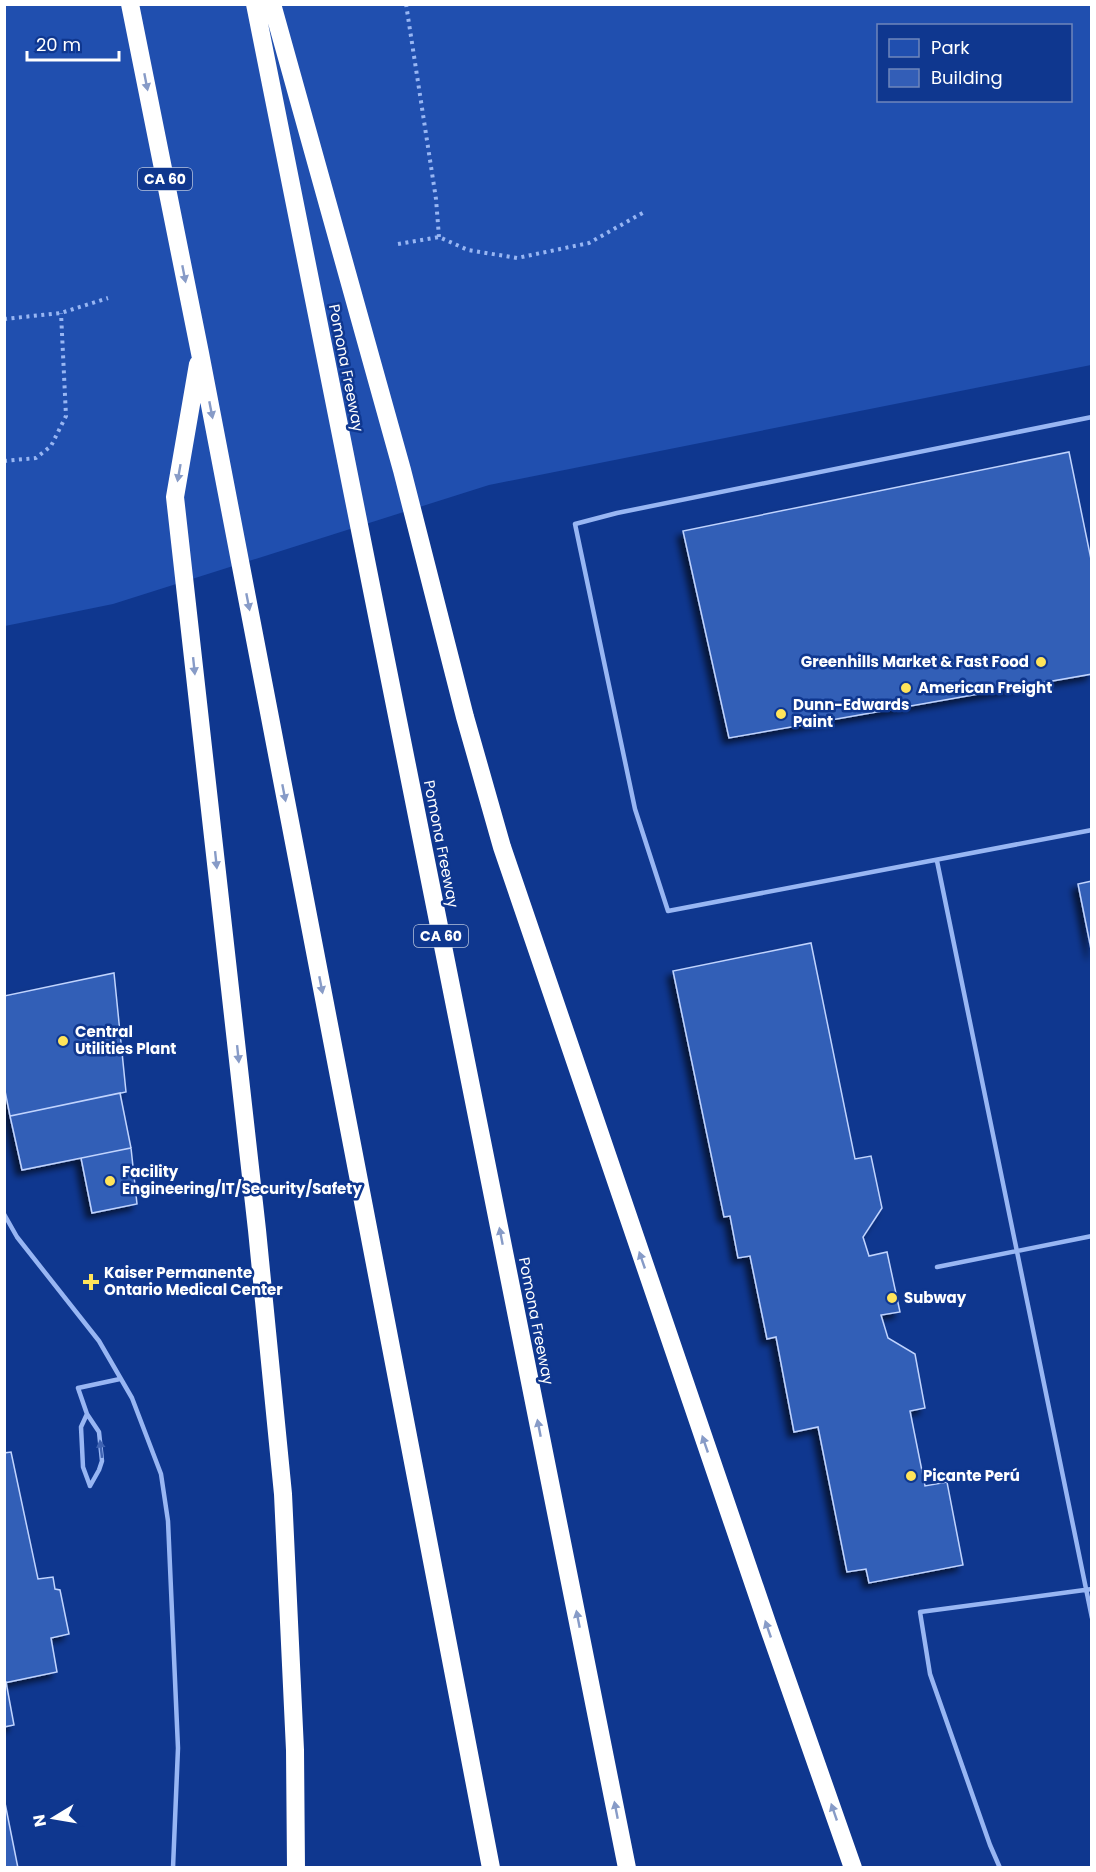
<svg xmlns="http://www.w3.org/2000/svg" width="1096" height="1872" font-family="Poppins,sans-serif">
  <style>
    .green { fill: #204faf; fill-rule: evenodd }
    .building { fill: #335eb7; stroke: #c0d4fe; stroke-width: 1.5; filter: url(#shadow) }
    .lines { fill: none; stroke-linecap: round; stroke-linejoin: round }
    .path { stroke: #98b6f3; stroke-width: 4; stroke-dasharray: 3 4.5; stroke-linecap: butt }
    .service { stroke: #98b6f3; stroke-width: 4.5 }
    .motorway { stroke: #fff; stroke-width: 18 }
    .oneway { fill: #879bc7 }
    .oneway2 { fill: #3f63b2 }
    .poi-dot { fill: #ffe45a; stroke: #0f378f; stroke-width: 2 }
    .labels { text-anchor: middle; stroke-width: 5; stroke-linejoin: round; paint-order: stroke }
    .shield { fill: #0f378f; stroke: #b7c3dd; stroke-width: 1.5 }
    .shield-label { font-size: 14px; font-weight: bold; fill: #fff }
    .street-label { font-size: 15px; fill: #fff; stroke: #0f378f }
    .poi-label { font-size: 15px; font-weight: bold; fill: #fff; stroke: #0f378f; text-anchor: start }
  </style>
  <defs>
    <filter id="shadow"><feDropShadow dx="-5.5" dy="5.5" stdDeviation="3" flood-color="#0009"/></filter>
  </defs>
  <rect width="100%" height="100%" fill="#0f378f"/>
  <path class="green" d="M5 5H1091V365L489 485 113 604 5 626ZM878 26H1070V100H878Z"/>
  <path class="building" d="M1069 452 1092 564V674L729 738 683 531Z
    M1092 881V954L1078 884Z
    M811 943 855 1159 871 1156 882 1208 863 1237 869 1256 887 1252 900 1312 881 1315 888 1338 915 1354 925 1408 910 1411 925 1486 947 1482 963 1565 869 1583 866 1569 847 1572 818 1427 794 1432 776 1337 767 1339 750 1256 738 1258 730 1216 724 1217 673 971Z
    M114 973 126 1092 10 1116 4 1086V996Z
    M120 1093 131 1148 22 1170 10 1116Z
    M131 1148 137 1204 92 1213 81 1158Z
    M11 1452 38 1579 53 1577 55 1589 60 1590 69 1634 51 1638 57 1672 4 1683V1453Z
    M6 1682 14 1725 4 1727V1683Z
    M4 1798 18 1868H4Z"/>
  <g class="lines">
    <path class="path" d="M406 4 436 199 439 237
      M398 244 439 237 468 250 517 258 589 243 646 211
      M4 319 61 313 108 298
      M4 461 36 458 51 446 66 416 61 313"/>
    <path class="service" d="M1092 417 617 513 575 524 635 809 668 911 1092 830
      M937 861 1092 1618
      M4 1214 17 1237 99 1341 132 1398 161 1474 168 1521 178 1748 173 1868
      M937 1267 1092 1236
      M87 1414 81 1427 83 1467 90 1486
      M90 1486 99 1470 102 1461 99 1432 87 1414 78 1388 120 1379
      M1000 1868 990 1845 930 1674 920 1612 1092 1589"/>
    <path class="motorway" d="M130 4 200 353 491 1868
      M255 4 627 1868
      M272 4 402 470 465 717 502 847 768 1626 853 1868
      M198 364 175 497 257 1230 283 1494 295 1750 296 1868"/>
  </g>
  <defs><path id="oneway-solid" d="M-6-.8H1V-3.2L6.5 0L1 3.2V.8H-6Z" transform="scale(1.5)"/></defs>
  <g class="oneway">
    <use href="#oneway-solid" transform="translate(146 82) rotate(79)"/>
    <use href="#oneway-solid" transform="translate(184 274) rotate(79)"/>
    <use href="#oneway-solid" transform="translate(211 410) rotate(79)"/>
    <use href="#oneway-solid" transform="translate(179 473) rotate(100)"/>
    <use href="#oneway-solid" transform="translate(248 602) rotate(79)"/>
    <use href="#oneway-solid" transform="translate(194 666) rotate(84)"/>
    <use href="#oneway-solid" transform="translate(284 793) rotate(79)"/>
    <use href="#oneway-solid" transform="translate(216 860) rotate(84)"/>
    <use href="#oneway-solid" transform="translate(321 985) rotate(79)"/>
    <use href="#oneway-solid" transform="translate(238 1054) rotate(84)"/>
    <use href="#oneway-solid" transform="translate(501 1236) rotate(-101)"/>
    <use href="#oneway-solid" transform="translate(642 1260) rotate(-109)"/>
    <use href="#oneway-solid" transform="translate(539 1428) rotate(-101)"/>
    <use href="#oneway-solid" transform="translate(705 1444) rotate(-109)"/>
    <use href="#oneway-solid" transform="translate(578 1619) rotate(-101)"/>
    <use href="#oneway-solid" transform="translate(768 1629) rotate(-109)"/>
    <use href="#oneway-solid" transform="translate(616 1810) rotate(-101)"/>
    <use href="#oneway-solid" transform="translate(834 1812) rotate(-109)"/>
  </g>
  <use class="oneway2" href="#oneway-solid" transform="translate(101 1449) rotate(-97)"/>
  <g class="poi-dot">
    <circle cx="1041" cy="662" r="6"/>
    <circle cx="906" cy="688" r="6"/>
    <circle cx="781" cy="714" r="6"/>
    <circle cx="63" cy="1041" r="6"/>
    <circle cx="110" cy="1181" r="6"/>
    <path d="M88 1273h6v6h6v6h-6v6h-6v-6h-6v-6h6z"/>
    <circle cx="892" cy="1298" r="6"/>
    <circle cx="911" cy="1476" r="6"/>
  </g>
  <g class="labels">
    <g class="shield">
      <rect x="138" y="168" width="54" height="22" rx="4.5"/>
      <rect x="414" y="925" width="54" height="22" rx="4.5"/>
    </g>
    <g class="shield-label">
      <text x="165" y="184">CA 60</text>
      <text x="441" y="941">CA 60</text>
    </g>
    <g class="street-label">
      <text transform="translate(346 368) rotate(79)" y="5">Pomona Freeway</text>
      <text transform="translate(441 844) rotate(79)" y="5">Pomona Freeway</text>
      <text transform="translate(536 1321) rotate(79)" y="5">Pomona Freeway</text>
    </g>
    <g class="poi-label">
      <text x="1029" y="667" text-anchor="end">Greenhills Market &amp; Fast Food</text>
      <text x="918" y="693">American Freight</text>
      <text x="793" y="710">Dunn-Edwards<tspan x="793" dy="17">Paint</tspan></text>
      <text x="75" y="1037">Central<tspan x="75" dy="17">Utilities Plant</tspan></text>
      <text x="122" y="1177">Facility<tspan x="122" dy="17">Engineering/IT/Security/Safety</tspan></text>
      <text x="104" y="1278">Kaiser Permanente<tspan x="104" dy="17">Ontario Medical Center</tspan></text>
      <text x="904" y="1303">Subway</text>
      <text x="923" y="1481">Picante Perú</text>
    </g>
  </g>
  <rect width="1096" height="1872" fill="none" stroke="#ffffff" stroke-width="12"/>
  <rect x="877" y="24" width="195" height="78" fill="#0f378f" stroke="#6f87bc" stroke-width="1.5"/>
  <rect x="889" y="39" width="30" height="18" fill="#204faf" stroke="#6f87bc" stroke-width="1.5"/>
  <text x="931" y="54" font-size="18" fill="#ffffff">Park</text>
  <rect x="889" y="69" width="30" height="18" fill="#335eb7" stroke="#6f87bc" stroke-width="1.5"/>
  <text x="931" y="84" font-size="18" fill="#ffffff">Building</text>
  <g transform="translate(54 1818) rotate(259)" stroke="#0f378f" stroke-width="4.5" paint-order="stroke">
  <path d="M0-4.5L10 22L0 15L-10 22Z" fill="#ffffff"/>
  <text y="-9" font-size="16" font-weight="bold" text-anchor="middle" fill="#ffffff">N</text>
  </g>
  <path d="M27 51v9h92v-9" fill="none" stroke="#ffffff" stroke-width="3"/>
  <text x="36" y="51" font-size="18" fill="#ffffff" stroke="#0f378f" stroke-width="4.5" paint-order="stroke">20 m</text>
</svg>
